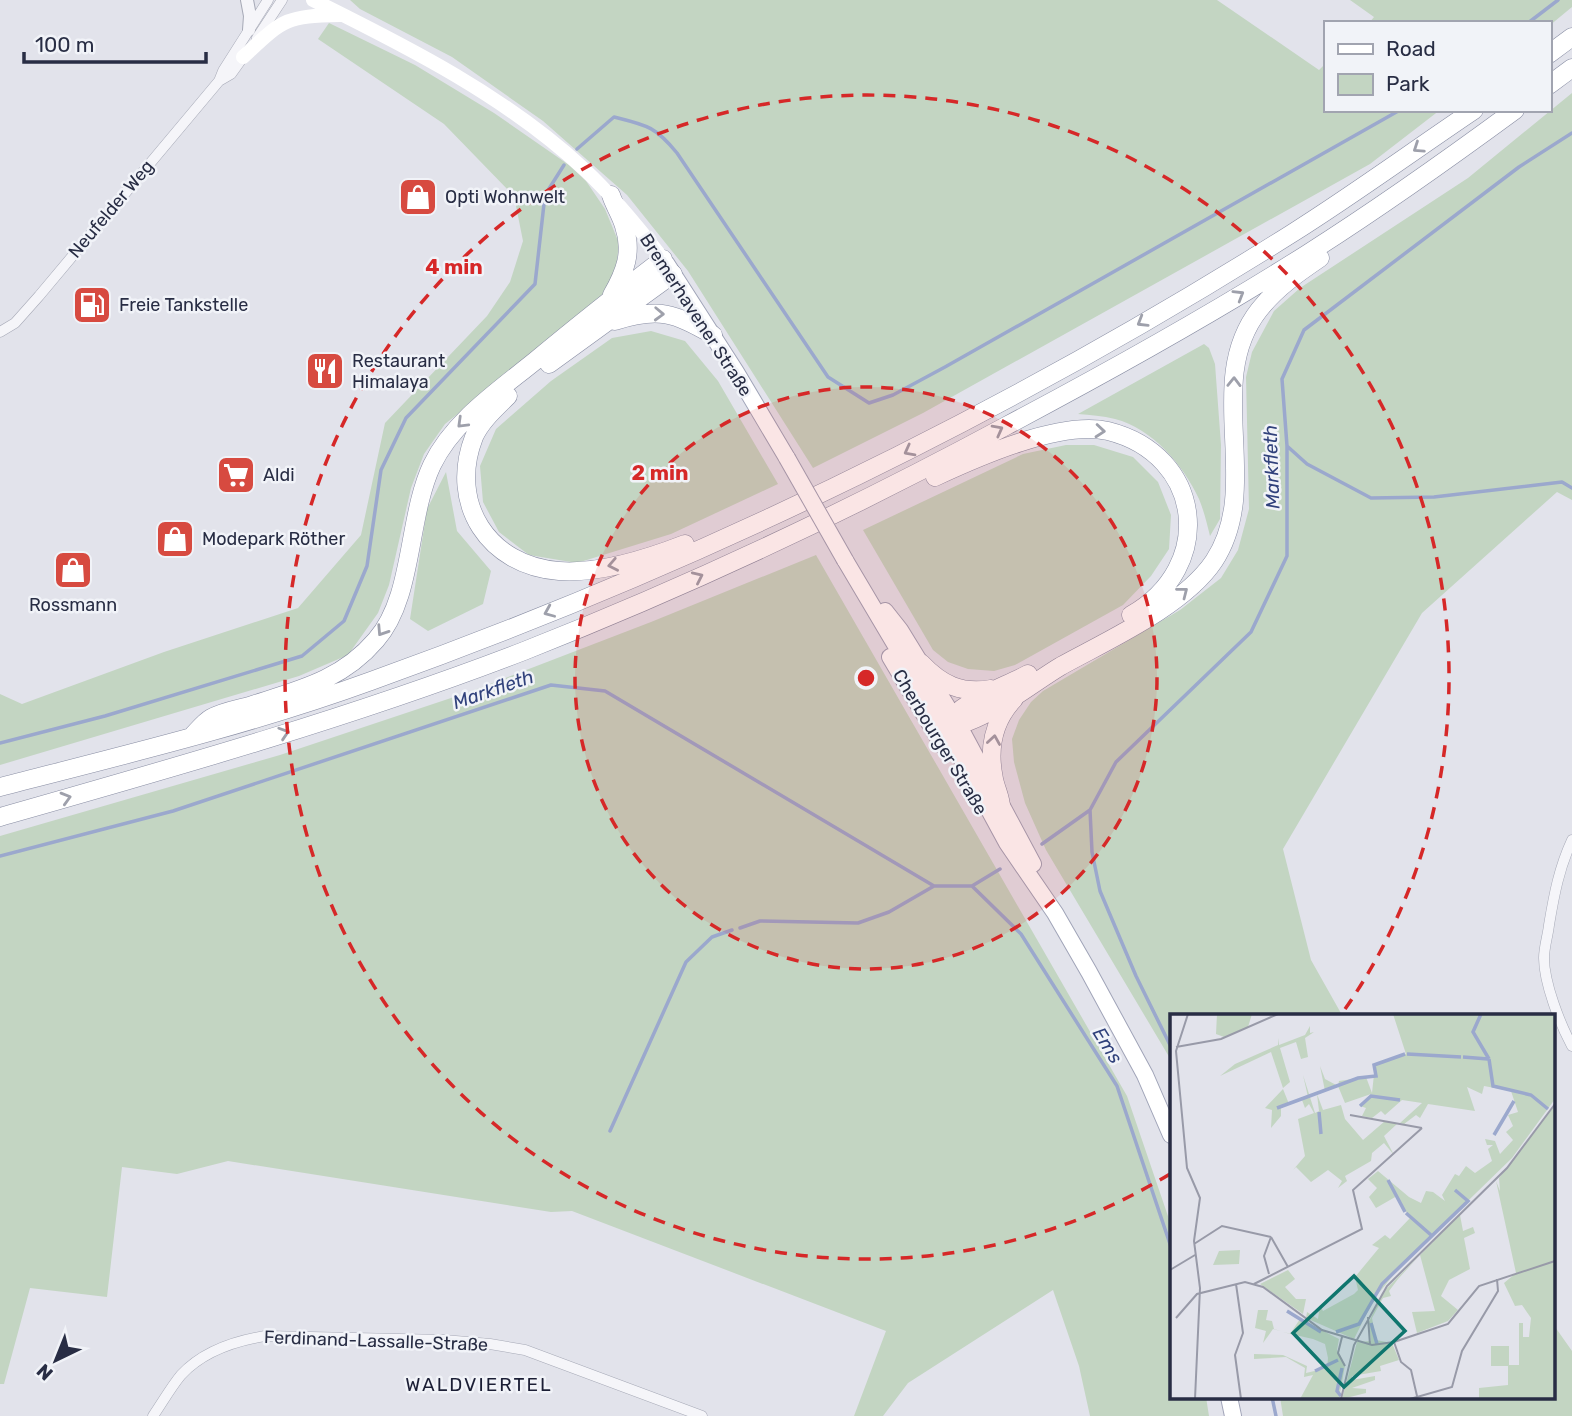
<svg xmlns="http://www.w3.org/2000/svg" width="1572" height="1416" font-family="Rubik,sans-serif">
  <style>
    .green { fill: #c3d5c2 }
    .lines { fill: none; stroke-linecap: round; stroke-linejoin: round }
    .stream { stroke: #9ba8cd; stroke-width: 3.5 }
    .minor-casing { stroke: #a6a9b6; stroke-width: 11 }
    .tertiary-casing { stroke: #a6a9b6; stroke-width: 14 }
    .primary-casing { stroke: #a0a4b8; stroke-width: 18 }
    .motorway-casing { stroke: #888da3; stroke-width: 19 }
    .minor { stroke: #f5f5f9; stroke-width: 10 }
    .tertiary { stroke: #f5f5f9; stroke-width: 12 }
    .secondary { stroke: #fff; stroke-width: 14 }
    .primary { stroke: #fff; stroke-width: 16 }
    .motorway { stroke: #fff; stroke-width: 18 }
    .primary-bridge-casing { stroke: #a0a4b8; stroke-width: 18; stroke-linecap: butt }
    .primary-bridge { stroke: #fff; stroke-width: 16 }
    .oneway { stroke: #9ea0ab }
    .ring { fill: none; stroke: #d62828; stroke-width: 3.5; stroke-dasharray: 12 9 }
    .labels { text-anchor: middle; stroke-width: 5; stroke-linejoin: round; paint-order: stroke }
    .poi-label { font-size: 18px; fill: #282d44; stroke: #f1f3f8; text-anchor: start }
    .street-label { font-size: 18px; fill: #282d44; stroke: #f1f3f8 }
    .water-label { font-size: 19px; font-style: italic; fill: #30417b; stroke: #f1f3f8 }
    .neighbourhood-label { font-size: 19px; letter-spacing: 2px; fill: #1b1e35; stroke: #f1f3f8 }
    .inset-river { fill: none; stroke: #9ba8cd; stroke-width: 3.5 }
    .inset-road { fill: none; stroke: #989aa8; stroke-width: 2 }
    .view { fill: #0f766e; fill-opacity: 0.15; stroke: #0f766e; stroke-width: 3.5 }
    .inset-edge { fill: none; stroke: #282d44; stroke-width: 3.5 }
    .centre { fill: #d62828; stroke: #f1f3f8; stroke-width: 3.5 }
    .ring-label { font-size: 21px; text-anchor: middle; font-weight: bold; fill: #d62828; stroke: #f1f3f8; stroke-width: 5; stroke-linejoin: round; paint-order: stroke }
  </style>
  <rect width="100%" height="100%" fill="#e2e3eb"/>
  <path class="green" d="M350 0H1217L1319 70 1325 64V110H1440L1370 164 923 413 813 468 688 271 627 195 543 121 452 57 360 9Z
    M1350 0H1572V7L1549 26V23H1369L1374 17Z
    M329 23 415 65 494 113 569 165 586 181 605 209 619 243 616 270 606 292 589 310 445 424 424 454 411 488 389 585 378 613 348 655 299 676 0 765V694L22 704 164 652 298 608 361 535 385 423 487 316 510 282 523 241 514 196 444 124 318 39Z
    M1572 93V500L1557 492 1422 613 1283 849 1311 960 1342 1015H1171V1060L1046 850 1025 803 1014 762 1012 739 1019 720 1031 702 1043 691 1180 610 1221 578 1238 550 1249 509 1246 377 1252 352 1274 311 1300 288 1468 178Z
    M651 331 685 341 718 381 778 484 671 534 577 563 529 555 499 532 483 502 480 466 496 429 551 381 612 338Z
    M1204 344 1209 348 1215 364 1221 445 1220 519 1210 536C1207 524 1204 511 1199 499 1184 466 1152 428 1115 419 1103 416 1090 415 1078 414Z
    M1066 445H1094L1133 457 1158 482 1171 515 1169 549 1151 576 1123 605 1015 665 994 671 968 669 948 662 933 650 863 530 1023 454Z
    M446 472 457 531 491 571 483 604 428 631 410 619 427 509Z
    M816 555 1127 1096 1171 1225V1397H1206L1209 1416H1090L1079 1366 1053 1290 908 1383 883 1416H854L886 1331 572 1211 551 1212 228 1161 177 1174 122 1167 107 1297 30 1288 4 1384H0V836L280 755 472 691 651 622Z
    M1553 1324 1572 1351V1416H1283L1280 1397H1553Z"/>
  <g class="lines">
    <path class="stream" d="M1528 23 1558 0
      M577 149 614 117C646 125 655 126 677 153L828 377 869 403 893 395 945 367 1400 110
      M1287 446 1307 464 1371 498 1434 497 1562 482 1572 488
      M0 743 105 716 302 656 344 621 367 566 381 470 406 418 535 284 545 195 564 165
      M1090 810 1092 852 1100 891 1136 976 1171 1047
      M1042 844 1090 810 1116 762 1251 632 1287 556V446L1282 379 1304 330 1519 167 1572 133
      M0 856 173 811 551 685 605 691 934 886H972L1000 869
      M972 886 1021 934 1117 1086 1171 1247
      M740 928 760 921 858 923 889 912 934 886
      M610 1131 686 962 712 937 732 930
      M1272 1397 1276 1416"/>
    <defs>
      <path id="minor" d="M257 38 282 0
        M219 81 223 71 268 0
        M0 332 15 323 39 296 219 81 231 74 246 53
        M1572 840C1559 868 1554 895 1549 925 1548 935 1544 947 1544 958 1544 983 1560 1024 1572 1046
        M153 1416C162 1403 171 1387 181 1375 203 1351 234 1341 265 1336L444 1340 490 1344 525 1350 702 1416"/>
      <path id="tertiary" d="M247 0 250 16 249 30"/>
      <path id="primary" d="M666 263 736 372 787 458
        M845 560 944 727 1007 843 1055 913 1089 972 1145 1075 1171 1135
        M885 611 900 630 959 726 1033 864
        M890 657 943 746
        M1229 1397 1233 1416"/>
      <path id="motorway" d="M1549 54 1572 37
        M1549 85 1572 68
        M611 195C614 205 621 215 624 226 633 252 625 272 612 295
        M615 321C659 307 674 313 713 335
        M549 364 673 274
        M508 396C496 408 481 421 474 437 448 504 489 566 559 571 598 574 649 558 685 544
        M935 477C978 457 1061 420 1108 431 1204 455 1216 567 1131 615
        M921 663C942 685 961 694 991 689
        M944 727C980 726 1029 685 1061 666 1108 640 1184 606 1214 561 1264 485 1202 383 1259 310 1276 288 1298 273 1320 258
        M944 727C962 700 1000 689 1028 674
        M192 736C198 730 204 722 211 718 223 711 239 709 252 705 299 690 342 680 376 640 414 597 407 518 432 465 453 421 498 391 535 361 577 326 620 292 663 259
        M0 787C124 755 250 725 371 681 692 566 1002 416 1291 234 1353 195 1413 151 1474 110
        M1001 807C1001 798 996 789 994 779 988 750 993 721 1014 699
        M0 817C176 767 353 717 524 651 689 586 850 510 1006 426 1108 372 1209 316 1307 254 1378 209 1447 160 1515 110"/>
    </defs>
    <use href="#minor" class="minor-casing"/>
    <use href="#tertiary" class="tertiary-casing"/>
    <use href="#primary" class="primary-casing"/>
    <use href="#motorway" class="motorway-casing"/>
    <use href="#minor" class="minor"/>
    <use href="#tertiary" class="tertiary"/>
    <path class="secondary" d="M313 0C408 47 507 97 585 170 614 197 639 228 663 259
      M243 57C283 20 284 16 340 15"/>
    <use href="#primary" class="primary"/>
    <use href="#motorway" class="motorway"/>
    <defs>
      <path id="primary-bridge" d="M787 458 845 560"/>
    </defs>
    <use href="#primary-bridge" class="primary-bridge-casing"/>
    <use href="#primary-bridge" class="primary-bridge"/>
  </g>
  <defs><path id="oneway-chevron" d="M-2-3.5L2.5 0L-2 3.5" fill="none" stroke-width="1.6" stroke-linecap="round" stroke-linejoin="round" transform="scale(1.75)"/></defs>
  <g class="oneway">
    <use href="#oneway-chevron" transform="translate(1418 148) rotate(146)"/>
    <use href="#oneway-chevron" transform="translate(1239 295) rotate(-31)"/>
    <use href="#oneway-chevron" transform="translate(659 314) rotate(2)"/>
    <use href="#oneway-chevron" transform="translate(1142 322) rotate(149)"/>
    <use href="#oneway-chevron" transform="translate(1234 382) rotate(-89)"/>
    <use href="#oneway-chevron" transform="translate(462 423) rotate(136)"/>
    <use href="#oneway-chevron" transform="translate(998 430) rotate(-28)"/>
    <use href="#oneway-chevron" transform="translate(1100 431) rotate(5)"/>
    <use href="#oneway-chevron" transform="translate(909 451) rotate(152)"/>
    <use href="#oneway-chevron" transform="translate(613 565) rotate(169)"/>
    <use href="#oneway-chevron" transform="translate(698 577) rotate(-25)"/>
    <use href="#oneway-chevron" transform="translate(1183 592) rotate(-38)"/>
    <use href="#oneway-chevron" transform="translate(549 612) rotate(157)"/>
    <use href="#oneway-chevron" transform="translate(382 631) rotate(123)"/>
    <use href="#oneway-chevron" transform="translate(284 733) rotate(-18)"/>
    <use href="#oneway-chevron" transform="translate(994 740) rotate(-81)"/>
    <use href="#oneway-chevron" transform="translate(66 798) rotate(-16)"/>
  </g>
  <circle cx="866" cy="678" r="291" fill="#d62828" fill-opacity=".12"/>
  <g class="ring">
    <circle cx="866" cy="678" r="291"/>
    <path d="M1170 1174A582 582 0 1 1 1343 1012"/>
  </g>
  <defs>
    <symbol id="shop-square" viewBox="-11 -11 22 22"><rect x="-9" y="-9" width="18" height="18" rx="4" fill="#d74a40" stroke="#f1f3f8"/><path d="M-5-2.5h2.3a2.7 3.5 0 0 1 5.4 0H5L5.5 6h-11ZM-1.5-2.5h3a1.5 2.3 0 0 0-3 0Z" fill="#fff"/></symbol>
    <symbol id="fuel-square" viewBox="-11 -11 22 22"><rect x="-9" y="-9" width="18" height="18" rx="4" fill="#d74a40" stroke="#f1f3f8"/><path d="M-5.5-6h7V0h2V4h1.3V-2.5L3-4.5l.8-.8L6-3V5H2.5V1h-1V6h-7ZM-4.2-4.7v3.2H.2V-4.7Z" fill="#fff"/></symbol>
    <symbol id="restaurant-square" viewBox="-11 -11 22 22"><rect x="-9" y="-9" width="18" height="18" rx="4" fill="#d74a40" stroke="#f1f3f8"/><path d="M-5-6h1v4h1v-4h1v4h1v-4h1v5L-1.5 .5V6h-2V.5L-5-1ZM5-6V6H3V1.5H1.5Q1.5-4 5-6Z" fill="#fff"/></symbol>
    <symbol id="supermarket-square" viewBox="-11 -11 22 22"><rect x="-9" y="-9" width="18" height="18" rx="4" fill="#d74a40" stroke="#f1f3f8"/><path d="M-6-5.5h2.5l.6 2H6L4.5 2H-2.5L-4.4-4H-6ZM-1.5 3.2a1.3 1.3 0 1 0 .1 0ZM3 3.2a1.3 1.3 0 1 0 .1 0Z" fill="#fff"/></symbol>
  </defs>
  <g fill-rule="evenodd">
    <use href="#shop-square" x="396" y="175" width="44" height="44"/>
    <use href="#fuel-square" x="70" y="283" width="44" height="44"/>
    <use href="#restaurant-square" x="303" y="349" width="44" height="44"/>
    <use href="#supermarket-square" x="214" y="453" width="44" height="44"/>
    <use href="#shop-square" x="153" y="517" width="44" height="44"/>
    <use href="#shop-square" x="51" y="548" width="44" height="44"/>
  </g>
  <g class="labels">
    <g class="poi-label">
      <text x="445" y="203">Opti Wohnwelt</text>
      <text x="119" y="311">Freie Tankstelle</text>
      <text x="352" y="367">Restaurant<tspan x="352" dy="21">Himalaya</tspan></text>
      <text x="263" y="481">Aldi</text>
      <text x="202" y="545">Modepark Röther</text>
      <text x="73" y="611" text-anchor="middle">Rossmann</text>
    </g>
    <g class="street-label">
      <text transform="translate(111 209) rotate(-50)" y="6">Neufelder Weg</text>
      <text transform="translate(696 315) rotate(57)" y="6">Bremerhavener Straße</text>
      <text transform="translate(940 742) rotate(59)" y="6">Cherbourger Straße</text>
      <text transform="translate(376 1341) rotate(2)" y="6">Ferdinand-Lassalle-Straße</text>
    </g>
    <g class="water-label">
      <text transform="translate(1271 467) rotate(-92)" y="7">Markfleth</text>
      <text transform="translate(493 689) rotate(-19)" y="7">Markfleth</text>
      <text transform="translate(1108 1045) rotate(58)" y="7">Ems</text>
    </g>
    <g class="neighbourhood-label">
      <text x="479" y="1391">WALDVIERTEL</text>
    </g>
  </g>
  <g transform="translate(1170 1014)">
    <rect width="385" height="385" fill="#e2e3eb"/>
    <path d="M47 0H82L78 13 54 23 46 20ZM223 0H385V85L342 144 229 254 204 285 184 325 136 304 137 298 148 305 150 291 153 297 184 280 188 276 185 263 209 234 202 231 215 221 220 225 240 204 227 182 206 194 199 183 207 174 198 165 208 157 239 183 251 189 256 177 263 178 275 187 272 181 285 160 289 162 296 152 305 159 322 147 318 135 323 131H317L315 125 325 127 330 140 343 126 336 118 343 112 338 101 348 98 341 77 314 72 312 80 297 73 305 97 258 90 250 104 246 101 234 110 230 109 252 89 232 86 215 101 211 97 202 104 192 102 196 94 190 92 201 80 175 89 168 72 155 77 150 52 155 65 168 72 169 67 196 63 202 79 205 51 236 40ZM140 12V19L144 18 135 24 138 43 131 45 126 28 110 34 120 68 113 74 101 38 50 62 65 50 108 31V24L109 31 135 21ZM133 61 145 99 149 97 147 80 153 96 171 91 175 105 193 126 215 107 227 110 214 122 224 141 214 129 202 139 201 147 175 162 177 167 168 174 172 167 158 156 141 168 126 153 123 156 135 142 128 105 144 99 139 90 135 94 132 86 138 83ZM113 75 119 90 111 93V102L101 114 102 96 95 94ZM385 91V385H309V374L338 371V352H321V332H339V351H349V309H353V323H359L361 304 352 291 345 292 334 269 346 259 326 167 330 177 329 164ZM290 201 293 217 303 213 305 219 294 224 300 255 279 266 271 282 288 296 278 307 247 319 242 298 265 297 250 241 228 265 219 277 221 282 213 284 202 304 206 326 222 329 229 346 210 352 211 357 182 362V366L205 362V366L182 374 196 375V379L172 385 187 328 201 327 199 308 212 279ZM70 236 69 250 43 251 49 237ZM118 256 125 265 115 273 126 285H136L133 300 90 270ZM88 296H98L96 306 102 307 104 315 120 320 130 305 169 325 167 336 175 351 169 385H130L143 361 134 363 135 354 116 343 84 345V340L113 341 137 352 136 359 157 354 158 344 155 330 143 325 121 320 103 315 93 329 96 317 85 314Z" fill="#c3d5c2"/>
    <path class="inset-river" d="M311 0 303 18 319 45M237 40 291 43M293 43 318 45M319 45 323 72 361 81 378 95M190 92 201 82 230 86M107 94 188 64 206 62 204 51 235 40M149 98 151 120M324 121 344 87M218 166 235 198M236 199 261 221M117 297 151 318M201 309 207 330M166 318 189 310 212 270 298 187 285 176M145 357 168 346M171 382 167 377 172 354"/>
    <path class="inset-road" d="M18 0 6 37 17 154 30 184 24 227 30 274 25 385M6 33 51 25 108 0M180 101 252 114M101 223 118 253M24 230 52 212 101 223M0 256 25 241M99 260 94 242 101 223M66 270 73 319 65 341 71 385M84 270 192 215 183 176 252 114M198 303 200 331M6 304 27 280 75 268 93 273 152 316 202 331 224 328M172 323 168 339 175 352M247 382 241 356 231 348 224 328 278 310 309 272 385 247M171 385 184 331 217 272 337 154 385 90M240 385 282 373 292 337 328 277 327 265"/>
    <path class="view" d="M184 262 235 317 174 373 123 319Z"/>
    <rect width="385" height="385" class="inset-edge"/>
  </g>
  <circle cx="866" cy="678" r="10" class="centre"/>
  <g class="ring-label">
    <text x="454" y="274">4 min</text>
    <text x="660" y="480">2 min</text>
  </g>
  <rect x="1324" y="21" width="228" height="91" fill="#f1f3f8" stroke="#a1a4b0" stroke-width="2"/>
  <rect x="1338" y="44" width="35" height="10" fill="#ffffff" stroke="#a1a4b0" stroke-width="2"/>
  <text x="1386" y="56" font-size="21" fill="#282d44">Road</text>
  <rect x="1338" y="74" width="35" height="21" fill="#c3d5c2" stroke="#a1a4b0" stroke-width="2"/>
  <text x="1386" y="91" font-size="21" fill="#282d44">Park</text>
  <g transform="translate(56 1360) rotate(223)" stroke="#f1f3f8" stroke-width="5" paint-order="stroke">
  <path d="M0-5L12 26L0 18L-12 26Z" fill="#282d44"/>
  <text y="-10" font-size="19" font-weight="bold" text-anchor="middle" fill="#282d44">N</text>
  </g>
  <path d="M24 52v10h182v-10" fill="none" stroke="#282d44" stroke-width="3.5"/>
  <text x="35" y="52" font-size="21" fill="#282d44" stroke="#f1f3f8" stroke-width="5" paint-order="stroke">100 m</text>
</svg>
